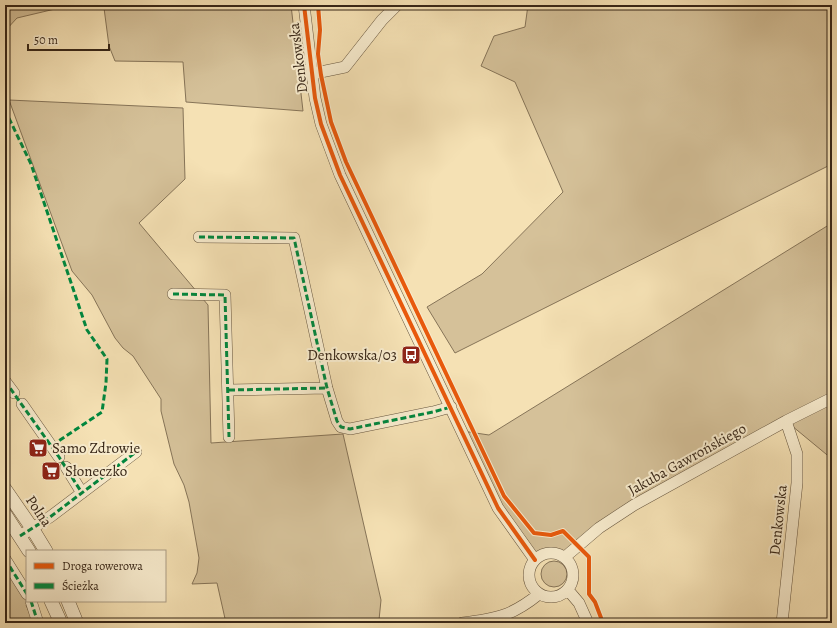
<svg xmlns="http://www.w3.org/2000/svg" width="837" height="628" font-family="Alegreya,serif">
  <style>
    .green { fill: #d5c199; stroke: #867458 }
    .lines { fill: none; stroke-linecap: round; stroke-linejoin: round }
    .minor-casing { stroke: #66553e; stroke-width: 12 }
    .tertiary-casing { stroke: #66553e; stroke-width: 14 }
    .minor { stroke: #f8ecce; stroke-width: 11 }
    .tertiary { stroke: #f8ecce; stroke-width: 13 }
    .quiet { stroke: #00873e; stroke-width: 3; stroke-dasharray: 6 3; stroke-linecap: butt }
    .cycleway-casing { stroke: #f8ecce; stroke-width: 6 }
    .cycleway { stroke: #e8590c; stroke-width: 4 }
    .labels { text-anchor: middle; stroke-width: 4; stroke-linejoin: round; paint-order: stroke }
    .street-label { font-size: 15px; fill: #372617; stroke: #f8ecce }
    .poi-label { font-size: 15px; fill: #372617; stroke: #f8ecce; text-anchor: start }
  </style>
  <rect width="100%" height="100%" fill="#f5e1b4"/>
  <filter id="stains"><feTurbulence type="fractalNoise" baseFrequency=".005" numOctaves="4"/><feColorMatrix values="0 0 0 0 .2 0 0 0 0 .09 0 0 0 0 .02 0 0 0 .5 -.17"/></filter>
  <radialGradient id="worn" r=".72"><stop offset=".6" stop-color="#630" stop-opacity="0"/><stop offset="1" stop-color="#630" stop-opacity=".3"/></radialGradient>
  <path class="green" d="M5 5H291L303 111 186 102 183 62 115 61 109 46 104 8 55 9 17 18 5 31Z
    M528 5H832V164L455 353 427 307 482 274 563 192 515 82 481 66 494 36 525 27Z
    M9 100 183 108 185 179 139 223 208 305 211 443 343 434 381 600 379 620 376 623H226L217 583 192 584 197 573 199 558 189 502 184 485 174 464 161 411V399L133 356 123 348 115 338 92 295 72 271Z
    M832 223V461V459L786 421 634 505 565 557C553 552 545 552 535 560L522 544 462 431 489 435Z
    M541 574a13 13 0 1 1 26 0a13 13 0 1 1-26 0Z
    M14 572 31 602 26 605 34 623H5V579Z"/>
  <g class="lines">
    <defs>
      <path id="minor" d="M304 5 315 98 321 124 340 175 498 508 535 560
        M311 74 345 67 382 20 397 5
        M199 237 294 238 327 388 337 421 341 427 350 429 433 412 451 407
        M173 294 225 295 229 437
        M5 381 14 393
        M229 390 327 388
        M22 404 59 457
        M66 467 82 493
        M20 536 50 517 136 452
        M529 575a22 22 0 1 1 44 0a22 22 0 1 1-44 0Z
        M565 557 599 528 634 505 786 421 832 398
        M5 559 27 594
        M568 590 579 603 588 623
        M31 601 38 623
        M462 623C496 619 512 616 539 594
        M782 623 797 483V454L786 421"/>
      <path id="tertiary" d="M5 489 32 528 46 551
        M5 514 29 551
        M51 601 61 623
        M68 601 77 623"/>
    </defs>
    <use href="#minor" class="minor-casing"/>
    <use href="#tertiary" class="tertiary-casing"/>
    <use href="#minor" class="minor"/>
    <use href="#tertiary" class="tertiary"/>
    <path class="quiet" d="M5 110 31 164 87 330 107 359 106 383 102 412 51 446
      M199 237 294 238 327 388 337 421 341 427 350 429 433 412 451 407
      M173 294 225 295 229 437
      M5 381 59 457 82 493
      M229 390 327 388
      M20 536 50 517 136 452
      M5 559 27 594
      M31 601 38 623"/>
    <defs>
      <path id="cycleway" d="M304 5 315 98 321 124 340 175 498 508 535 560
        M318 5 320 30 318 54 321 75 331 122 346 162 504 496 534 533 551 535 563 531 589 557V594L595 602 603 623"/>
    </defs>
    <use href="#cycleway" class="cycleway-casing"/>
    <use href="#cycleway" class="cycleway"/>
  </g>
  <defs>
    <symbol id="bus-square" viewBox="-11 -11 22 22"><rect x="-9" y="-9" width="18" height="18" rx="4" fill="#8f2418" stroke="#f8ecce"/><path d="M-5-6H5V4H4V6H2V4H-2V6H-4V4H-5ZM-3.5-4V0h7V-4ZM-3.5 1.2v1.5H-2V1.2ZM2 1.2v1.5H3.5V1.2Z" fill="#fff"/></symbol>
    <symbol id="supermarket-square" viewBox="-11 -11 22 22"><rect x="-9" y="-9" width="18" height="18" rx="4" fill="#8f2418" stroke="#f8ecce"/><path d="M-6-5.5h2.5l.6 2H6L4.5 2H-2.5L-4.4-4H-6ZM-1.5 3.2a1.3 1.3 0 1 0 .1 0ZM3 3.2a1.3 1.3 0 1 0 .1 0Z" fill="#fff"/></symbol>
  </defs>
  <g fill-rule="evenodd">
    <use href="#bus-square" x="400" y="344" width="22" height="22"/>
    <use href="#supermarket-square" x="27" y="437" width="22" height="22"/>
    <use href="#supermarket-square" x="40" y="460" width="22" height="22"/>
  </g>
  <g class="labels">
    <g class="street-label">
      <text transform="translate(298 58) rotate(-97)" y="5">Denkowska</text>
      <text transform="translate(687 459) rotate(-29)" y="5">Jakuba Gawrońskiego</text>
      <text transform="translate(39 511) rotate(56)" y="5">Polna</text>
      <text transform="translate(778 520) rotate(-84)" y="5">Denkowska</text>
    </g>
    <g class="poi-label">
      <text x="397" y="360" text-anchor="end">Denkowska/03</text>
      <text x="52" y="453">Samo Zdrowie</text>
      <text x="65" y="476">Słoneczko</text>
    </g>
  </g>
  <rect width="837" height="628" fill="none" stroke="#f5e1b4" stroke-width="20"/>
  <rect x="6" y="6" width="825" height="616" fill="none" stroke="#372617" stroke-width="2"/>
  <rect x="10" y="10" width="817" height="608" fill="none" stroke="#372617"/>
  <rect x="26" y="550" width="140" height="52" fill="#f8ecce" stroke="#ab9d85"/>
  <rect x="34" y="563" width="20" height="6" fill="#e8590c" stroke="#ab9d85"/>
  <text x="62" y="570" font-size="12" fill="#372617">Droga rowerowa</text>
  <rect x="34" y="583" width="20" height="6" fill="#00873e" stroke="#ab9d85"/>
  <text x="62" y="590" font-size="12" fill="#372617">Ścieżka</text>
  <path d="M28 44v6h81v-6" fill="none" stroke="#372617" stroke-width="2"/>
  <text x="34" y="44" font-size="12" fill="#372617" stroke="#f8ecce" stroke-width="3" paint-order="stroke">50 m</text>
  <rect width="100%" height="100%" filter="url(#stains)"/>
  <rect width="100%" height="100%" fill="url(#worn)"/>
</svg>
